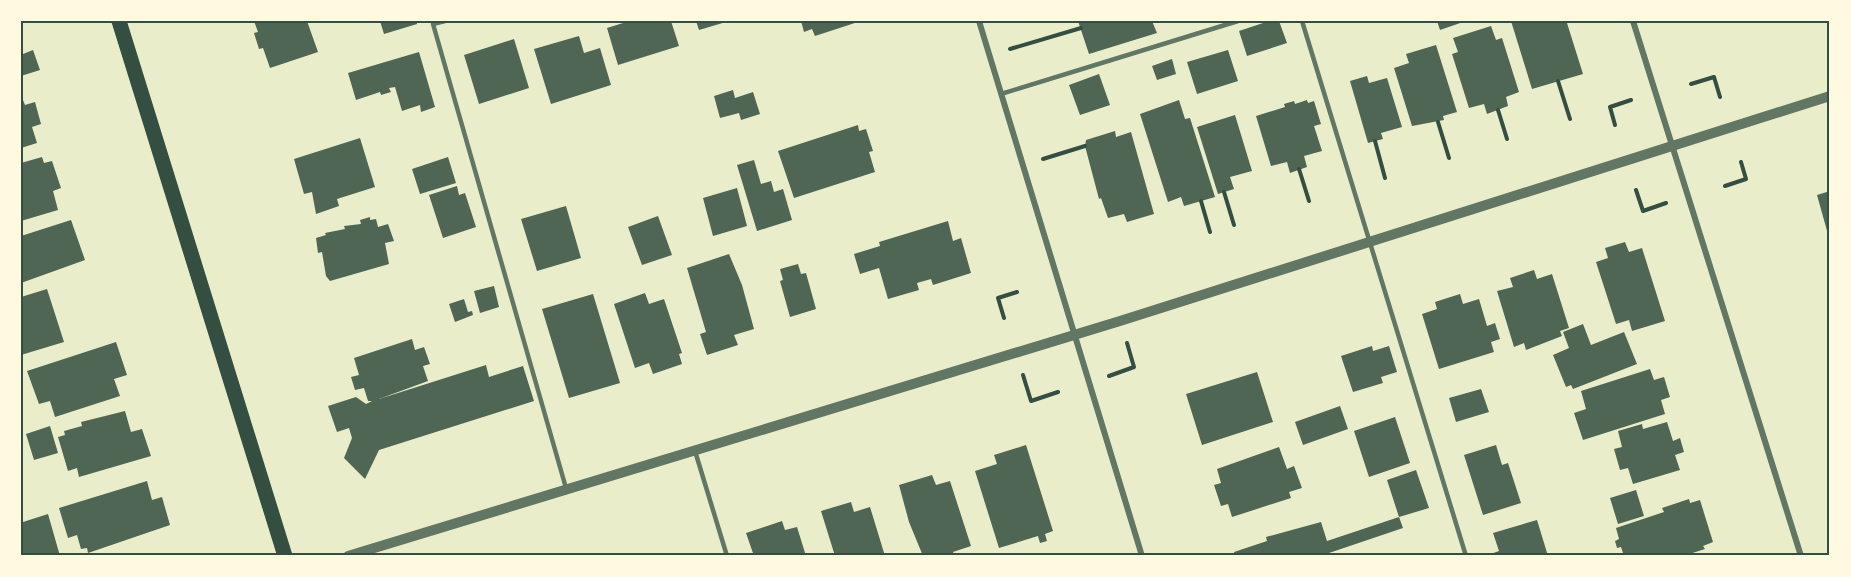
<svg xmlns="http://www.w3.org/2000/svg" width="1851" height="577" font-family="'Titillium Web',sans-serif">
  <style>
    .building { fill: #4f6655 }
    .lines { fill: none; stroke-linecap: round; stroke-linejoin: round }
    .path { stroke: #344e41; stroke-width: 4 }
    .service { stroke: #617663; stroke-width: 4.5 }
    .minor { stroke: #617663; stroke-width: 6 }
    .tertiary { stroke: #617663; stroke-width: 10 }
    .primary { stroke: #344e41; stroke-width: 15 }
    .neatline { fill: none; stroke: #344e41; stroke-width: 2 }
  </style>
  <rect width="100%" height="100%" fill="#e9edc9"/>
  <path class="building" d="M254 21H307L318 52 270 68 263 48 259 49 254 33 258 32Z
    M380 21H417V24L384 34Z
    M622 21H671L679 46 618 65 607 28 623 23Z
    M696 21H726V22L699 30Z
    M801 21H861L815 36 812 29 804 32Z
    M1078 21H1152L1157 33 1089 54Z
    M1269 21H1279L1287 43 1247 56 1239 31Z
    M1437 21H1466L1440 30Z
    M1511 21 1567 23 1583 74 1532 89Z
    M1491 26 1496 40 1502 38 1519 92 1506 97 1508 106 1487 114 1484 104 1469 108 1452 54 1458 52 1453 38Z
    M579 36 584 53 600 48 611 85 551 104 534 49Z
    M514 39 529 88 479 104 464 55Z
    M1436 45 1457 112 1443 116 1444 120 1412 126 1394 68 1409 63 1406 54Z
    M21 48 23 54 33 50 40 70 21 76Z
    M1228 50 1238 81 1197 94 1187 62Z
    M419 52 435 107 421 112 420 105 402 111 395 87 389 88 391 92 381 95 380 92 356 100 348 73Z
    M1172 59 1176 74 1157 80 1152 66Z
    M1099 74 1110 105 1080 115 1069 85Z
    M1367 76 1369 83 1387 78 1402 127 1381 133 1383 139 1368 143 1350 81Z
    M733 90 735 98 753 92 760 114 741 120 739 113 720 118 714 96Z
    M21 95 25 105 35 102 41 124 32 127 37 143 21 148Z
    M1179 100 1185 119 1190 118 1215 197 1184 206 1181 197 1168 202 1140 114Z
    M1307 100 1308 103 1314 101 1321 124 1314 126 1322 151 1304 156 1307 167 1290 173 1287 162 1271 166 1256 116 1285 107 1284 104 1294 101 1295 104Z
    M1235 115 1252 171 1230 177 1234 189 1218 194 1197 127Z
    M858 125 859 131 866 129 873 151 869 152 875 172 794 198 778 151Z
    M1115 131 1116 137 1131 132 1154 214 1127 222 1124 214 1108 218 1101 198 1099 199 1085 146 1086 140Z
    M360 138 375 187 337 199 339 206 316 214 312 192 304 194 294 159Z
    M42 157 44 163 52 161 61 188 53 191 58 210 21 221V163Z
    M448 157 456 183 420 194 412 169Z
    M754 160 761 184 771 181 774 192 783 189 792 220 757 231 737 165Z
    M457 186 459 195 465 193 476 227 443 238 429 195Z
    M737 188 747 226 713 236 703 198Z
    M1830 191V238H1829L1817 195Z
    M566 206 581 258 537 271 521 219Z
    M658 216 672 255 642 265 628 227Z
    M370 217V220L376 219 378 227 388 224 394 241 385 243 389 264 330 281 326 276 322 252 318 253 316 238 326 235 325 233 345 229 344 226 361 224 360 220Z
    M71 220 85 260 21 283V236Z
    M948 221 953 241 961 238 971 273 933 285 931 279 917 283 919 290 888 299 879 268 860 274 854 254 880 246 879 242Z
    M1625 242 1629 252 1642 248 1665 321 1632 331 1629 320 1616 324 1596 262 1608 258 1605 248Z
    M729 254 742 285 754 329 734 335 738 345 707 355 700 334 706 332 687 268Z
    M798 264 801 274 806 273 816 309 790 317 780 281 783 280 780 269Z
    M1534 270 1537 279 1552 274 1569 328 1560 331 1562 336 1526 350 1524 343 1514 347 1497 291 1513 287 1510 278Z
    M494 286 499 307 480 313 474 291Z
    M47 289 64 342 21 355V297Z
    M645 293 649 304 664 299 682 353 679 354 682 364 653 374 649 363 635 368 614 304Z
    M593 294 620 383 569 398 542 309Z
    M1460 294 1463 304 1479 299 1487 326 1495 323 1500 339 1491 342 1494 352 1439 369 1422 314 1437 309 1435 302Z
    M464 299 468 312 472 311 473 315 455 322 449 304Z
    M1583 324 1591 345 1624 332 1637 364 1573 389 1571 385 1566 387 1553 355 1569 348 1563 332Z
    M412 339 415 350 424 347 430 364 423 366 428 381 379 399 486 365 489 377 523 366 534 401 379 450 365 479 344 458 352 438 349 428 337 432 328 406 356 397 366 404 372 401H368L364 388 355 390 351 377 359 375 354 358Z
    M116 342 127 375 114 379 120 396 55 417 50 401 39 404 27 371Z
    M1372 346 1373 351 1389 346 1397 372 1381 377 1383 383 1353 392 1341 356Z
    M1650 369 1654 380 1664 377 1670 397 1661 400 1665 414 1583 440 1574 413 1586 409 1581 391Z
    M1257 372 1273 422 1202 445 1186 394Z
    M1481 389 1489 412 1456 422 1449 398Z
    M1340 406 1348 429 1303 445 1295 422Z
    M125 411 131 432 142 429 151 456 79 477 77 468 68 471 58 437 65 435 64 431 82 426 81 422Z
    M1395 417 1410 463 1369 477 1354 431Z
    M1667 422 1673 441 1680 438 1684 452 1675 455 1680 470 1633 484 1628 468 1620 470 1614 449 1622 447 1618 431 1642 424 1643 429Z
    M50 426 58 453 34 460 26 434Z
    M1026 445 1053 531 1045 534 1047 541 1040 543 1038 536 999 548 975 471 997 464 994 455Z
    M1496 445 1502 465 1508 463 1521 503 1483 515 1464 455Z
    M1279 447 1287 469 1294 466 1302 488 1289 492 1291 498 1232 517 1228 504 1221 506 1214 485 1221 483 1217 469Z
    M1416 470 1429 508 1399 517 1387 480Z
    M932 475 936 485 950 481 971 546 953 552 955 556H923L909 522 899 485Z
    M147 481 152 500 162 497 170 525 88 553 87 548 81 549 77 535 68 538 59 508Z
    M1636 490 1644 516 1618 524 1610 498Z
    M1689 499 1690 503 1700 500 1713 542 1703 546 1705 549 1683 556H1624L1621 547 1617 548 1615 541 1619 539 1616 528 1664 512 1662 508Z
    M851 502 854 512 870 507 885 556H835L821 511Z
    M48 514 60 556H21V518L23 522Z
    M1399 517 1403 528 1329 553 1330 556H1235L1234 552 1267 541 1266 537 1321 522 1327 541Z
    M1537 520 1548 556H1485L1499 551 1493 533Z
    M782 521 785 530 797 527 806 556H754L746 533Z"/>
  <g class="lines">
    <path class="path" d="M1010 49 1081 28
      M1558 81 1570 119
      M1691 84 1714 77 1720 97
      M1498 110 1507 139
      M1438 122 1449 158
      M1615 125 1610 107 1631 100
      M1375 141 1385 178
      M1043 159 1085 146
      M1299 169 1309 201
      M1725 186 1746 179 1741 162
      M1636 190 1643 211 1666 203
      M1224 192 1234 225
      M1201 201 1210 232
      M1004 318 998 298 1017 292
      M1023 375 1031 401 1058 392
      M1109 376 1134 367 1127 343"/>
    <path class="service" d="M445 21 433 24 566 488
      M1302 21 1466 556
      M1001 94 1238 21
      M695 451 727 556"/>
    <path class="minor" d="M979 21 1142 556
      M1633 21 1801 556"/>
    <path class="tertiary" d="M348 556 1120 321 1830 96"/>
    <path class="primary" d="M119 21 285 556"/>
  </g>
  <rect width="1851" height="577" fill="none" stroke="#fefae0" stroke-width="45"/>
  <rect x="22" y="22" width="1806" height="532" class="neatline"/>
</svg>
